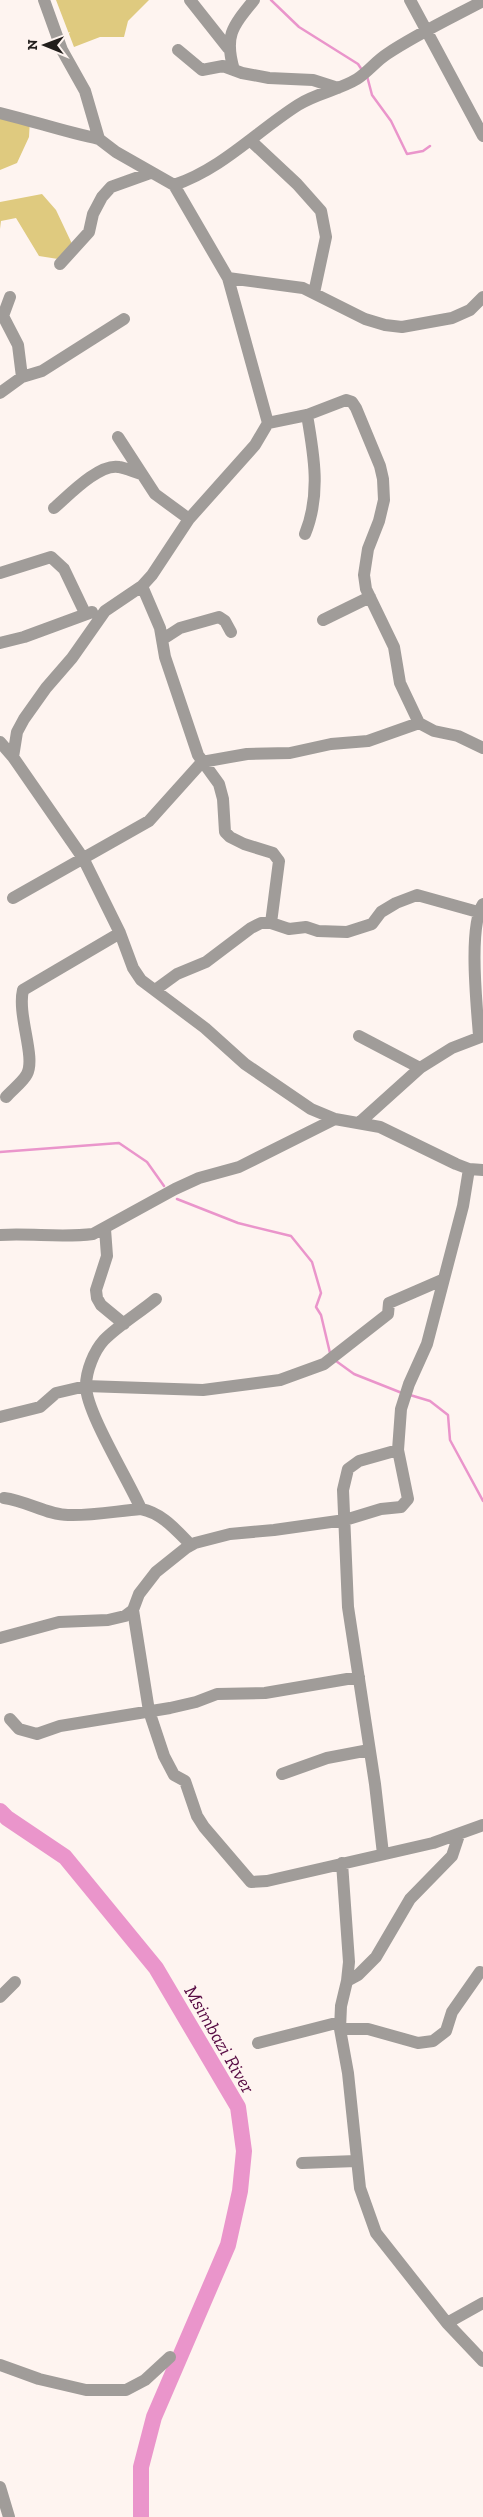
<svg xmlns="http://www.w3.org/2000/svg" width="483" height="2517" font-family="'Zilla Slab',serif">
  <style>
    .green { fill: #dfca7f }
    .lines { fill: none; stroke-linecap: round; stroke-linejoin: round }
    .stream { stroke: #ea95cb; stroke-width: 2.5 }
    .river { stroke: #ea95cb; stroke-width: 16 }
    .minor { stroke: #a09c99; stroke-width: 12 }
    .labels { text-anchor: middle; stroke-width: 5; stroke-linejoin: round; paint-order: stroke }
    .water-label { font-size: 19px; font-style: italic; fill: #570b43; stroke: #fef4f0 }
  </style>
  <rect width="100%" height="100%" fill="#fef4f0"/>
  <path class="green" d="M56 0H149L128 21 124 37H100L74 47Z
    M0 109 30 119 29 137 17 163 0 170Z
    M42 194 56 210 73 246 58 259 39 256 16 218 1 221 0 229V202Z"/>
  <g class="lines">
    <path class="stream" d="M271 0 299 27 358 64 362 70
      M367 76 372 95 391 121 407 154 423 151 430 146
      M0 1152 119 1143 147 1162 164 1186
      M177 1199 238 1223 291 1236 312 1262 321 1293 316 1307 321 1315 330 1353
      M336 1361 354 1374 402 1393
      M410 1395 430 1401 448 1415 450 1440 483 1501"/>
    <path class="river" d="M0 1811 7 1818 65 1857 156 1968 238 2107 244 2151 240 2191 228 2245 154 2417 141 2467V2517"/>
    <path class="minor" d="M44 0 62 50 85 91 99 139 116 152 174 185 228 278 268 423 255 445 189 519 152 575 142 586 105 611 72 658 46 688 24 719 17 732 13 757 83 858 120 933 133 968 141 980 205 1028 245 1064 311 1109 335 1119 380 1127 456 1164 469 1169 483 1170
      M190 0 228 48
      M410 0 483 136
      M178 50 202 70 223 66 242 73 269 78 313 80 338 88
      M234 70C224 36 232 27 254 0
      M0 113C33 121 65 132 99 139
      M251 141 297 184 321 211 326 237 314 293
      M174 185C222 169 257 131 298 105 317 93 339 90 357 79 368 72 376 61 387 54 417 34 451 18 483 1
      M60 264 89 232 93 214 102 197 111 187 150 173
      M228 278 303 288 365 319 385 325 402 327 452 318 470 310 483 297
      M10 297 3 316 18 345 22 377
      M0 393 22 377 42 371 124 319
      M268 423 307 415 346 400 352 402 356 408 380 466 383 479 384 500 379 521 368 549 364 575 366 589 394 647 400 683 419 723 434 731 458 736 483 748
      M118 437 155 494 189 519
      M54 508C68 496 99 463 119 467 126 468 134 472 141 474
      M305 534C321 495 314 455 307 415
      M0 573 51 557 64 569 85 613
      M142 586 160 628 165 657 198 755 219 784 223 799 225 832 230 837 244 844 273 853 279 861 271 923
      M323 620 370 597
      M163 639 180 628 219 617 225 621 231 632
      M0 643 24 637 92 612
      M0 742 13 757
      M13 898 149 821 202 762 247 754 290 753 331 744 368 741 419 723
      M155 990 177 974 206 962 251 928 261 923H271L289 929 306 927 318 931 347 932 372 924 381 912 396 903 417 895 478 912
      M359 1036 420 1068
      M479 1036C477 1007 468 927 483 904
      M6 1097C12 1090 23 1082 27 1074 36 1057 17 1015 23 990L120 933
      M360 1122 420 1068 452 1048 483 1036
      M105 1229 107 1256 96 1290 97 1298 101 1305 124 1324
      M0 1235C31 1233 62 1238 93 1234L175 1189 199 1178 239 1167 335 1119
      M0 1417 40 1407 56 1393 86 1386 203 1390 280 1380 324 1364 388 1314 389 1303 442 1280
      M4 1498C27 1501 48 1515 68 1515 91 1516 117 1511 141 1509 162 1513 176 1530 191 1545
      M141 1509C129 1481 86 1412 86 1386 86 1371 94 1351 104 1340 119 1325 139 1313 156 1299
      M133 1610 149 1711 164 1756 174 1775 185 1781 197 1816 204 1827 251 1882 267 1881 433 1843 483 1825
      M0 1638 59 1622 108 1620 125 1616 133 1610 139 1594 156 1572 186 1548 195 1543 230 1534 274 1530 345 1520 381 1509 401 1507 408 1499 398 1450 401 1409 409 1384 427 1344 463 1206 469 1169
      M10 1719 19 1729 37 1734 60 1726 170 1708 196 1702 217 1694 265 1693 359 1677
      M282 1774 327 1758 369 1750
      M383 1854 375 1784 348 1607 343 1490 348 1469 359 1461 398 1450
      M342 1863 349 1962 347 1981 341 2006 340 2029 348 2073 360 2188 376 2233 447 2323 483 2361
      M347 1981 358 1975 376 1957 410 1899 452 1856 459 1835
      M0 1997 15 1982
      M340 2029H368L418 2043 433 2041 446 2031 452 2012 480 1972
      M258 2043 340 2022
      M302 2163 356 2161
      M447 2323 483 2303
      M0 2365 39 2379 86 2390H126L145 2380 170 2357
      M0 2487 9 2517"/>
  </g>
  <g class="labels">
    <g class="water-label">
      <text transform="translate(220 2039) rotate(60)" y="7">Msimbazi River</text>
    </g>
  </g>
  <g transform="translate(45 45) rotate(271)" stroke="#fef4f0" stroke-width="4" paint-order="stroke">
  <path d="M0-4L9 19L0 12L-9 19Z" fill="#221e1c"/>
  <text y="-8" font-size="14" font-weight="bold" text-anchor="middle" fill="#221e1c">N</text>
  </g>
</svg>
